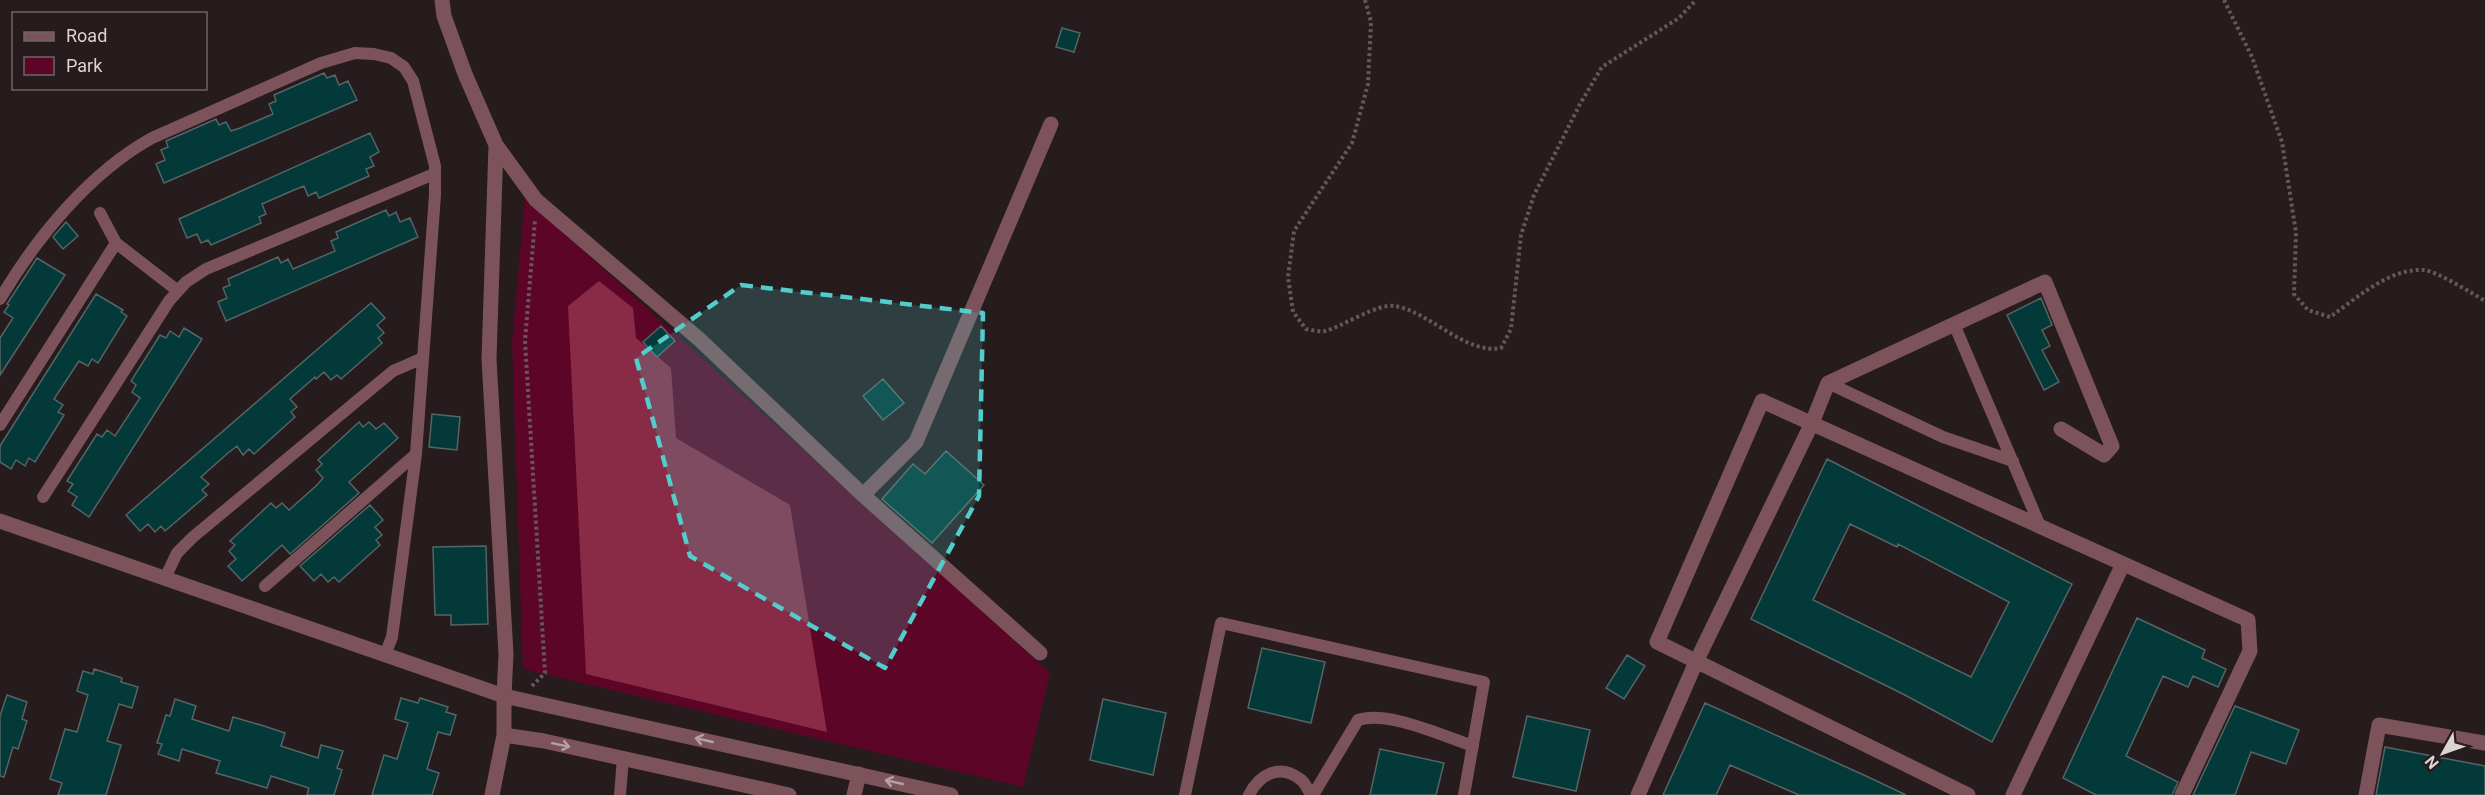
<svg xmlns="http://www.w3.org/2000/svg" width="2485" height="795" font-family="Roboto,sans-serif">
  <style>
    .green { fill: #5d0526 }
    .forest { fill: #892b46 }
    .building { fill: #033939; stroke: #556464; stroke-width: 1.5; fill-rule: evenodd }
    .lines { fill: none; stroke-linecap: round; stroke-linejoin: round }
    .path { stroke: #63595a; stroke-width: 4; stroke-dasharray: 3 3; stroke-linecap: butt }
    .service { stroke: #7d535b; stroke-width: 12 }
    .minor { stroke: #7d535b; stroke-width: 15 }
    .tertiary { stroke: #7d535b; stroke-width: 15 }
    .oneway { stroke: #b5a0a4 }
    .marked { fill: #53cdcb; fill-opacity: 0.2; stroke: #53cdcb; stroke-width: 4.5; stroke-dasharray: 12 8; stroke-linejoin: round }
  </style>
  <rect width="100%" height="100%" fill="#261b1d"/>
  <path class="green" d="M525 198 1050 673 1023 787 523 669 512 342Z"/>
  <path class="forest" d="M599 281 633 308 636 338 671 368 676 438 790 505 827 732 586 674 568 306Z"/>
  <path class="building" d="M1062 28 1080 33 1074 52 1056 47Z
    M324 73 327 78 335 75 339 85 348 81 357 100 164 183 156 164 165 160 161 150 168 147 166 141 216 119 219 125 226 122 231 131 240 128 273 114 269 104 276 101 274 95Z
    M370 133 379 152 370 157 374 166 366 169 369 176 319 198 316 192 308 196 304 186 294 190 262 204 266 214 259 217 261 223 211 245 208 240 201 243 197 234 187 238 179 219Z
    M386 210 389 216 396 212 400 222 410 218 418 237 226 321 218 302 227 298 223 288 230 285 228 279 278 257 281 263 288 259 293 269 335 251 331 241 338 238 336 232Z
    M66 222 78 236 63 249 53 237Z
    M37 258 65 275 0 375V338L13 318 4 312 9 305 7 304Z
    M96 294 123 310 121 312 127 316 98 363 92 359 88 366 79 361 54 399 63 405 58 412 64 415 35 462 29 458 25 466 16 460 11 469 0 462V446Z
    M2041 298 2052 325 2042 330 2050 346 2042 350 2059 382 2044 390 2007 315Z
    M371 303 385 318 377 325 384 333 378 338 382 343 341 379 337 375 331 380 324 372 316 379 315 377 290 399 297 407 291 412 295 417 254 454 249 449 243 455 237 446 228 453 201 477 209 484 202 490 207 495 165 531 161 526 155 532 148 524 140 531 126 515Z
    M661 326 675 341 657 357 643 342Z
    M184 328 202 339 89 517 72 505 77 497 68 491 73 484 67 481 97 434 102 437 107 430 115 436 140 398 132 392 136 385 131 381 160 335 166 338 170 331 179 337Z
    M883 379 904 403 883 420 863 396Z
    M432 414 460 417 457 450 429 447Z
    M359 422 363 427 369 422 376 429 384 423 398 438 349 482 359 493 290 554 282 545 242 581 228 566 236 559 229 551 235 545 230 541 271 503 276 508 282 503 289 510 317 485 323 478 316 470 322 464 318 460Z
    M946 451 984 485 932 543 882 499 913 464 925 474Z
    M1827 459 2072 584 1992 742 1903 694 1751 619ZM1850 524 1897 547 1898 544 2009 602 1971 677 1813 600Z
    M370 505 383 520 375 527 382 535 376 540 380 545 339 582 334 577 328 582 321 574 314 581 300 566Z
    M486 546 488 624 451 625V615H435L433 547Z
    M2137 618 2205 650 2202 658 2226 669 2218 687 2193 676 2188 687 2163 676 2126 756 2178 782 2172 795H2096L2063 778Z
    M1262 648 1325 662 1311 723 1248 708Z
    M1627 655 1645 666 1624 699 1606 688Z
    M94 669 122 678 121 682 138 687 132 708 119 704 107 741 121 745 106 795H58L62 783 50 779 65 729 77 732 88 695 77 691 83 671 93 674Z
    M7 695 27 702 22 719 27 721 18 749 13 747 4 777 0 776V716Z
    M401 698 418 703 420 698 448 707 446 712 456 715 450 735 438 732 427 769 439 773 432 795H372L384 755 397 759 408 723 395 719Z
    M175 699 196 706 192 719 229 731 233 717 264 726 285 733 281 746 318 758 321 745 343 751 337 768 342 770 334 795H307L309 788 271 776 267 788 237 779 216 773 220 761 182 749 179 761 158 754 162 744 157 743 166 715 170 716Z
    M1103 699 1166 713 1153 775 1090 760Z
    M1705 703 1866 776 1906 795H1799L1730 765 1716 795H1663Z
    M2235 706 2299 730 2286 764 2251 752 2235 795H2193Z
    M1527 716 1590 730 1576 791 1513 777Z
    M2385 747 2485 766V795H2376Z
    M1380 749 1444 763 1436 795H1370Z"/>
  <g class="lines">
    <path class="path" d="M1365 0 1371 22 1368 84 1352 143 1294 231 1288 277 1293 312 1306 329C1312 330 1319 332 1325 331 1342 327 1377 303 1395 306 1430 312 1466 355 1501 348L1511 329 1521 235 1534 195 1580 104 1602 67 1679 18 1696 0
      M2224 0 2252 57 2282 142 2296 233 2294 294 2308 310 2330 317C2357 298 2389 268 2424 270 2436 271 2474 294 2485 301
      M532 686 545 673 525 341 535 220"/>
    <path class="service" d="M100 213 116 243 178 291
      M0 299C37 237 89 173 152 138L321 63 355 53 374 54 391 58 404 67 413 81 435 166V195L416 454 392 637 385 655
      M1954 324 2040 526
      M1828 383 1943 437 2013 461
      M0 425 116 243
      M43 497 169 301 186 282 206 269 434 174
      M165 578 177 553 193 537 393 371 423 358
      M265 586 416 454
      M620 795 623 758
      M1185 795 1221 623 1484 682 1464 795
      M1249 795C1259 775 1279 763 1300 779 1305 782 1308 790 1311 795
      M1313 795 1358 720C1387 710 1443 736 1473 746"/>
    <path class="minor" d="M496 145 536 200 699 339 863 495 1040 653
      M863 495 916 442 1051 124
      M0 521 504 696 506 654 489 359 496 145 465 74 444 16 442 0
      M854 795 859 774
      M1638 795 1696 662 1812 423 1828 383 2045 282 2112 446 2104 455 2061 429
      M1968 795 1657 642 1762 401 2248 620 2250 651 2182 795
      M2013 795 2123 564
      M2366 795 2379 725 2485 743"/>
    <path class="tertiary" d="M504 735 544 741 789 795
      M492 795 504 735V696L951 795"/>
  </g>
  <defs><path id="oneway-shaft" d="M-6 0H5M1.5-3L5.5 0L1.5 3" fill="none" stroke-width="1.6" stroke-linecap="round" stroke-linejoin="round" transform="scale(1.5)"/></defs>
  <g class="oneway">
    <use href="#oneway-shaft" transform="translate(704 740) rotate(-167)"/>
    <use href="#oneway-shaft" transform="translate(561 745) rotate(12)"/>
    <use href="#oneway-shaft" transform="translate(894 782) rotate(-167)"/>
  </g>
  <path class="marked" d="M741 285 983 313 979 496 885 668 690 556 636 358Z"/>
  <rect x="12" y="12" width="195" height="78" fill="#261b1d" stroke="#6e6566" stroke-width="1.5"/>
  <rect x="24" y="32" width="30" height="9" fill="#7d535b" stroke="#6e6566" stroke-width="1.5"/>
  <text x="66" y="42" font-size="18" fill="#dbd3d4">Road</text>
  <rect x="24" y="57" width="30" height="18" fill="#5d0526" stroke="#6e6566" stroke-width="1.5"/>
  <text x="66" y="72" font-size="18" fill="#dbd3d4">Park</text>
  <g transform="translate(2443 753) rotate(230)" stroke="#261b1d" stroke-width="4.5" paint-order="stroke">
  <path d="M0-4.5L10 22L0 15L-10 22Z" fill="#dbd3d4"/>
  <text y="-9" font-size="16" font-weight="bold" text-anchor="middle" fill="#dbd3d4">N</text>
  </g>
</svg>
